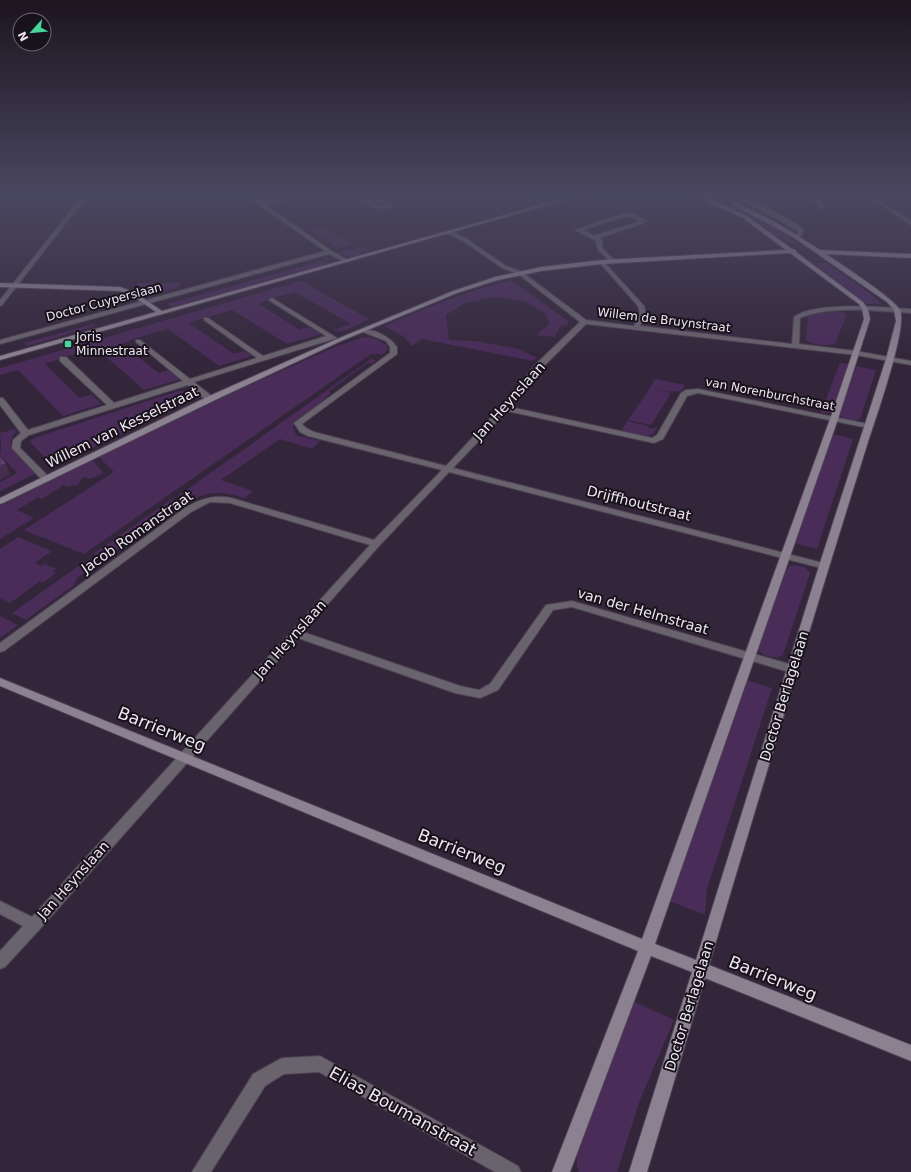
<svg xmlns="http://www.w3.org/2000/svg" width="911" height="1172" font-family="'DejaVu Sans',sans-serif">
  <style>
    .green { fill: #492c58 }
    .lines { fill: none; stroke-linecap: round; stroke-linejoin: round }
    .street-casing { stroke: #4d4154; stroke-width: 2 }
    .secondary-casing { stroke: #4d4154; stroke-width: 2 }
    .street { fill: #69636d; fill-rule: evenodd }
    .secondary { fill: #8b8191; fill-rule: evenodd }
    .shaded-wall { fill: #442e50 }
    .building { fill: #614172; stroke: #442e50 }
    .poi-dot { fill: #48d49d; stroke: #18121b; stroke-width: 1.5 }
    .labels { text-anchor: middle; stroke-width: 4; stroke-linejoin: round; paint-order: stroke }
    .far-street-label { font-size: 12px; fill: #eee6f3; stroke: #18121b }
    .far-poi-label { font-size: 12px; fill: #eee6f3; stroke: #18121b; text-anchor: start }
    .street-label { font-size: 14px; fill: #eee6f3; stroke: #18121b }
    .near-street-label { font-size: 17px; fill: #eee6f3; stroke: #18121b }
  </style>
  <rect width="100%" height="100%" fill="#33263a"/>
  <path class="green" d="M471 196H513L523 200 495 207Z
    M704 196C725 194 780 232 798 243H788L746 214Z
    M313 229H323L339 236 324 240 311 231Z
    M340 237 354 244 338 248 325 241Z
    M363 247 370 250 361 253 360 255C352 257 344 256 338 252Z
    M325 256 329 259V260L324 263 326 264 172 307 167 304 326 260 322 257Z
    M814 263H826L868 292 882 304H866Z
    M511 280 568 321 567 325 561 326 554 337 536 335 549 324 546 314 526 302 495 297 465 303 446 315 449 340 475 341 519 349 537 358 533 361 422 339 412 346 404 337 384 326C426 308 467 291 511 280Z
    M301 281 369 319C360 323 343 335 333 330L351 324 295 292 267 300V301L259 304 300 330 309 327 321 334 287 344 232 310 189 323 234 354 244 351 252 356 219 366 168 329 130 340 131 341 121 344 159 373 169 370 181 379 144 390 95 347 45 364 80 398 92 394 101 404 63 416 18 370 0 375V368Z
    M137 283H181L178 288 156 294 136 285Z
    M842 312 847 314 835 344C828 346 812 345 806 340L808 316 819 313Z
    M93 324 96 326 27 346 24 343Z
    M364 337C373 337 381 341 387 346V350L383 354H371L84 554 24 530 114 472 99 457 239 390 335 347Z
    M371 359 376 360 373 363H368L329 391 331 393 293 427 296 435 320 441 312 449 280 439 221 480 253 491 245 498C225 492 210 490 191 500L178 496Z
    M840 363 849 364 833 410 831 413H822L821 412Z
    M857 366 876 370 860 419C853 421 844 420 840 415L852 375Z
    M655 379 685 385 681 391 670 392 650 388Z
    M650 388 671 393 651 425 628 420Z
    M178 391H185L194 399 55 466 50 463 30 442 34 438Z
    M627 421 648 426 650 429 658 427 652 435 648 436 622 431Z
    M14 429 17 432 13 435 10 444 37 473 0 491V482L17 473 0 455 1 449 0 431 2 433Z
    M833 434 853 439 817 549 794 543Z
    M92 460 104 473 90 479 85 477 79 481 81 482 76 486 73 485 69 487 64 485 42 499 38 497 17 510 34 518 0 539V506Z
    M172 499 186 504 174 509 104 559 93 554Z
    M18 537 52 551 35 563 41 566 45 564 57 569 53 571 56 573 43 583 40 581 10 603 0 598V549Z
    M87 560 96 564 77 578 74 585 26 620 12 613Z
    M795 565 805 567 810 573 783 655C776 660 760 656 757 647L779 582 789 566Z
    M0 616 18 625 0 638Z
    M746 680 772 688 707 889 705 915 667 900Z
    M633 1001 674 1020 640 1100 617 1172H579L577 1166V1154L619 1033Z"/>
  <g class="lines">
    <defs>
      <path id="street" d="M82 196H87L2 305 0 306V300Z
        M246 196H252L260 201 294 196H303L301 198 264 204 332 251 350 261 345 262 329 254 0 344V340L325 251Z
        M352 196H358L363 199 376 196 394 206C381 213 363 205 352 196ZM375 200 386 205H376L367 201Z
        M724 196C743 194 789 217 804 230L799 239H795L798 231 753 206Z
        M801 196C812 195 820 200 826 208L821 209 817 203Z
        M867 196H873L911 221V225Z
        M624 213 634 214 647 221 642 224 599 238 602 240 603 249 616 262 613 264 598 250 596 241 575 230ZM624 217H631L640 221 594 236 583 230Z
        M447 231H451L467 239 506 266 522 272 586 320 634 326 640 313 638 306 600 263 599 262 602 260 644 306 646 313 640 326 792 344 794 317C813 301 886 307 911 309V313C877 311 832 305 800 318L799 344 856 351 911 361V365L856 355 586 324 544 366 510 407 652 438 657 435 681 393 686 390 698 389 868 424 872 426 868 428 698 393 687 396 663 439 654 443 507 411 453 468 827 564 829 566 827 568H821L449 472 379 546 303 632 460 686 479 690 490 684 546 605 572 601 796 666 798 669 796 672 792 673 572 607 553 610 498 690 480 698 455 693 298 638 39 930 5 967 0 969V951L23 926 0 914V901L32 917 370 545 230 503 210 502 191 512 4 651 0 652V643L185 508C202 498 216 494 235 499L374 540 442 470 308 436 300 432 294 423 390 353V347L386 341 363 332V330C374 328 391 338 397 347V354L302 424 306 428 314 432 446 466 502 406 538 362 580 322 518 274 502 268 463 241 447 233Z
        M272 298 337 338 194 382 213 397V401H207L188 385 29 435 21 441 20 448 49 477 50 479 49 481H43L12 448 13 440 21 433 0 405V398H3L28 430 107 405 60 361V357H66L114 403 183 381 136 342V340H140L190 379 257 358 204 320V318H208L263 356 326 336 270 301 269 300Z
        M320 1056 518 1166 521 1172H495L319 1072 284 1074 265 1086 211 1172H192L253 1074 282 1058Z"/>
      <path id="secondary" d="M572 196H580L0 360V356L156 312 130 294 119 291 0 287V283L120 287 134 292 162 311Z
        M696 196H703L747 216 792 249 796 250V252L863 302 868 309 870 319 838 419 655 944 696 960 819 566 886 359 896 321 894 310 887 302 793 237 733 205 732 204 735 202 777 223 820 250 911 254V258L826 254C839 263 895 299 900 310 908 327 875 420 868 442 813 616 761 791 709 965L911 1045V1061L705 978 647 1172H629L692 972 651 956 570 1172H552L638 951 0 686V678L642 939 830 419 864 319 862 309 859 304 790 253 602 264 541 271 498 280 457 293 341 341 213 401 3 503 0 504V498L207 397 337 339 453 291 495 277 541 267 602 260 786 250 743 218Z"/>
    </defs>
    <use href="#street" class="street-casing"/>
    <use href="#secondary" class="secondary-casing"/>
    <use href="#street" class="street"/>
    <use href="#secondary" class="secondary"/>
  </g>
  <path class="shaded-wall" d="M6 463 10 475 0 480V466Z"/>
  <path class="building" d="M0 456 6 463 0 466Z"/>
  <linearGradient id="sky" x2="0" y2="1"><stop stop-color="#1c1520"/><stop offset="0.54" stop-color="#4a4760"/><stop offset="1" stop-color="#4a4760" stop-opacity="0"/></linearGradient>
  <rect width="911" height="360" fill="url(#sky)"/>
  <rect class="poi-dot" x="64" y="340" width="8" height="8" rx="2"/>
  <g class="labels">
    <g class="far-street-label">
      <text transform="translate(104 302) rotate(-15)" y="4">Doctor Cuyperslaan</text>
      <text transform="translate(664 320) rotate(7)" y="4">Willem de Bruynstraat</text>
      <text transform="translate(770 394) rotate(11)" y="4">van Norenburchstraat</text>
    </g>
    <g class="far-poi-label">
      <text x="76" y="341">Joris<tspan x="76" dy="14">Minnestraat</tspan></text>
    </g>
    <g class="street-label">
      <text transform="translate(509 401) rotate(-48)" y="5">Jan Heynslaan</text>
      <text transform="translate(122 427) rotate(-26)" y="5">Willem van Kesselstraat</text>
      <text transform="translate(639 503) rotate(14)" y="5">Drijffhoutstraat</text>
      <text transform="translate(137 532) rotate(-35)" y="5">Jacob Romanstraat</text>
      <text transform="translate(643 611) rotate(16)" y="5">van der Helmstraat</text>
      <text transform="translate(290 639) rotate(-48)" y="5">Jan Heynslaan</text>
      <text transform="translate(784 696) rotate(-73)" y="5">Doctor Berlagelaan</text>
      <text transform="translate(73 880) rotate(-48)" y="5">Jan Heynslaan</text>
      <text transform="translate(689 1006) rotate(-73)" y="5">Doctor Berlagelaan</text>
    </g>
    <g class="near-street-label">
      <text transform="translate(162 729) rotate(22)" y="6">Barrierweg</text>
      <text transform="translate(462 851) rotate(22)" y="6">Barrierweg</text>
      <text transform="translate(773 978) rotate(22)" y="6">Barrierweg</text>
      <text transform="translate(403 1111) rotate(29)" y="6">Elias Boumanstraat</text>
    </g>
  </g>
  <g transform="translate(32 32) rotate(243)"><circle r="19" fill="#18121b" stroke="#6e6771"/>
  <path d="M0-3L7 15L0 10L-7 15Z" fill="#48d49d"/>
  <text y="-6" font-size="11" font-weight="bold" text-anchor="middle" fill="#eee6f3">N</text>
  </g>
</svg>
